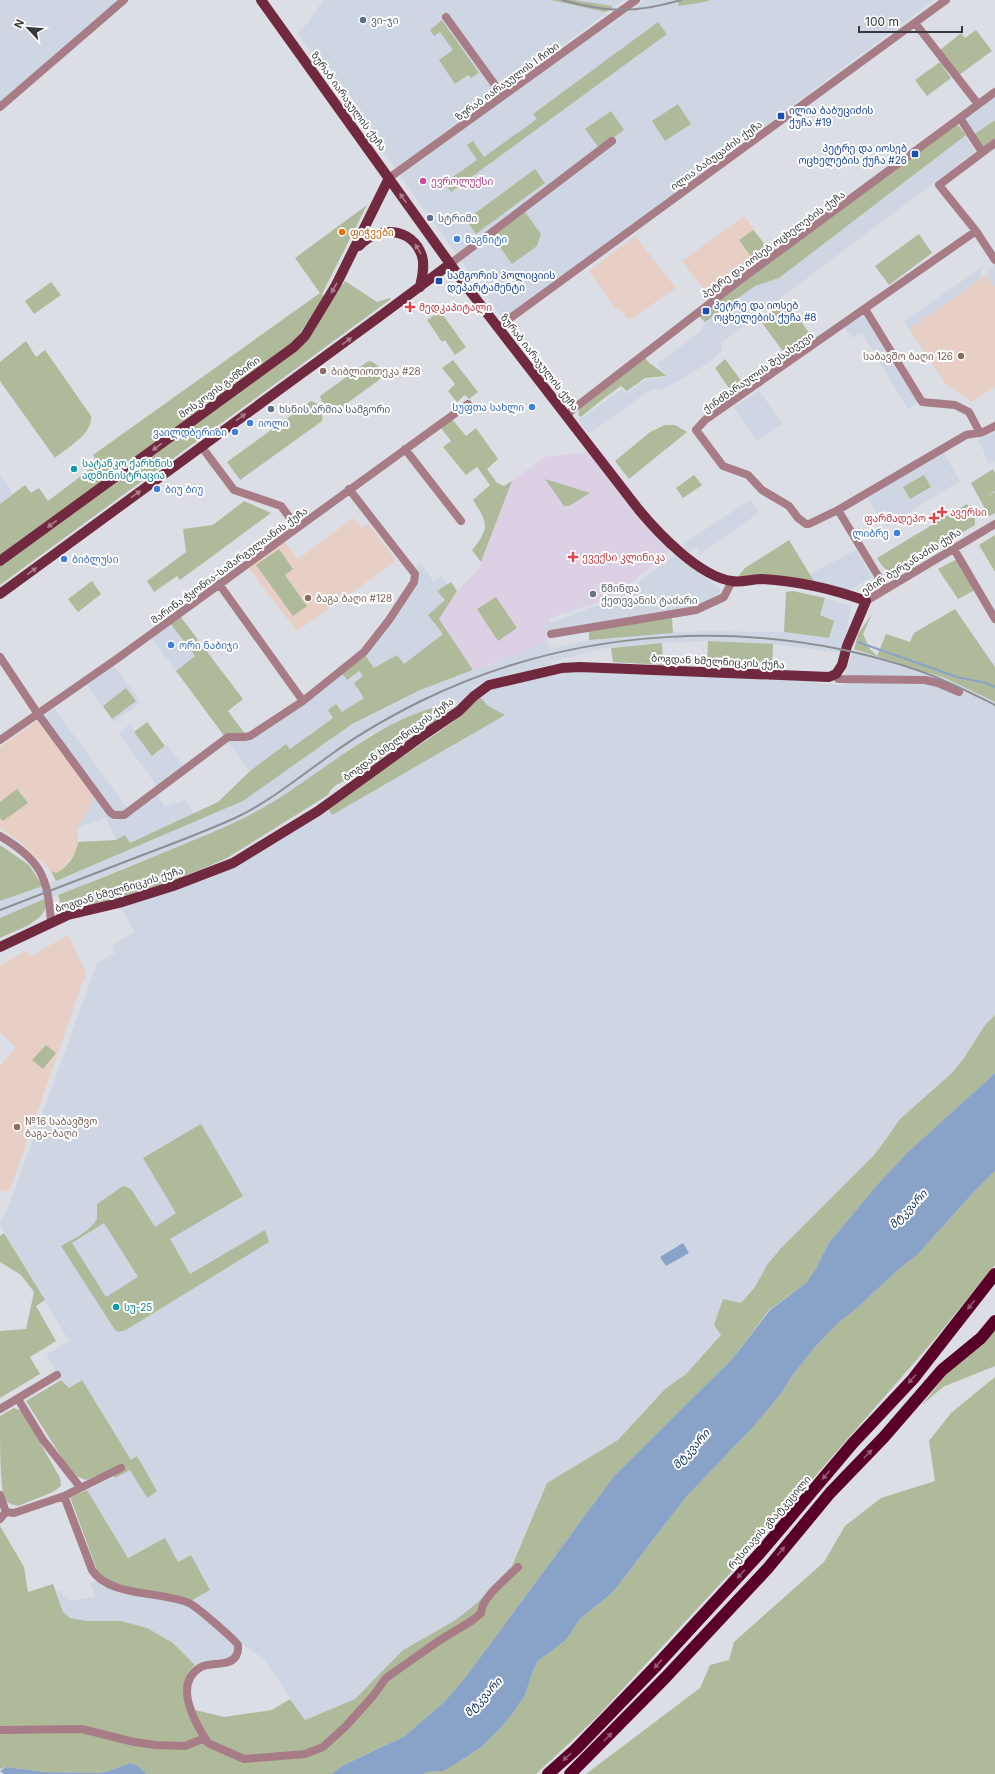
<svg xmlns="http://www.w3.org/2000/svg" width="995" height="1774" font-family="Inter,'Noto Sans Georgian',sans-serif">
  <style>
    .built { fill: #ced6e3 }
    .education { fill: #e8cfc6 }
    .medical { fill: #dcd0e4 }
    .green { fill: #afba9a; fill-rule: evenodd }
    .water { fill: #89a2c8 }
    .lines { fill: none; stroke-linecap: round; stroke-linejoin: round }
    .stream { stroke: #89a2c8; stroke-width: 2 }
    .minor { stroke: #a77c86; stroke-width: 8 }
    .major { stroke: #71293f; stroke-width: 10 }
    .highway { stroke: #5a0028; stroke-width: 12 }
    .rail { stroke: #8d8f94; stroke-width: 2 }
    .oneway { fill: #aa7f8c }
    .oneway2 { fill: #945973 }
    .service-dot { fill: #5c6f8a; stroke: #fff; stroke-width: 1.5 }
    .transit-dot { fill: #1a4fb4; stroke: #fff; stroke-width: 1.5 }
    .hotel-dot { fill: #d1479c; stroke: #fff; stroke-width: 1.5 }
    .food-dot { fill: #e8710a; stroke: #fff; stroke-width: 1.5 }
    .shop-dot { fill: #3f7fe0; stroke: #fff; stroke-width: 1.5 }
    .health-dot { fill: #e0444e; stroke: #fff; stroke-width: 1.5 }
    .education-dot { fill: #8d6e63; stroke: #fff; stroke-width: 1.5 }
    .culture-dot { fill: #0f9aa8; stroke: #fff; stroke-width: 1.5 }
    .worship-dot { fill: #6b7280; stroke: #fff; stroke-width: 1.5 }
    .labels { text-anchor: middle; stroke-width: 4; stroke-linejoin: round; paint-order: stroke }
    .service-label { font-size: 10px; fill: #4e5e75; stroke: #fff; text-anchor: start }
    .street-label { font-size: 10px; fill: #37383b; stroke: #fff }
    .transit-label { font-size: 10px; fill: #164399; stroke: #fff; text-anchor: start }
    .hotel-label { font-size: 10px; fill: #b23c85; stroke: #fff; text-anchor: start }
    .food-label { font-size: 10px; fill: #c56008; stroke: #fff; text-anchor: start }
    .shop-label { font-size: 10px; fill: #366cbe; stroke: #fff; text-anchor: start }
    .health-label { font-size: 10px; fill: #be3a42; stroke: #fff; text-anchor: start }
    .education-label { font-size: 10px; fill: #785e54; stroke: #fff; text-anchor: start }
    .culture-label { font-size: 10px; fill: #0d838f; stroke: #fff; text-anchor: start }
    .worship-label { font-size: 10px; fill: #5b616d; stroke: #fff; text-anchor: start }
    .water-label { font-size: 11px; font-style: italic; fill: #062857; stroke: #fff }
  </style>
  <rect width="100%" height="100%" fill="#dbdfe5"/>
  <path class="built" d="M0 0H119L0 103Z
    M323 0H624L396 169 297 33 307 24Z
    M644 0H934L504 320 400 176 607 25 608 27Z
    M995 95V120L973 135 965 117Z
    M966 135 975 152 721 343 722 351 710 362 662 390 652 389 589 434 579 420 622 389 626 394 645 380 667 377 657 364 702 330 705 322 755 286 779 278Z
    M995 263V288L986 273Z
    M982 267 980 280 909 329 904 321Z
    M864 315 918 402 908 410 862 332 852 338 844 326Z
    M759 390 782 424 757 441 734 407Z
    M995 432V461L989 464 978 438 989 436Z
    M943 452 960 481 885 527 867 497Z
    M0 475 13 493 0 504Z
    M750 500 759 513 700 554 696 547 688 552 683 544Z
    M856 550 872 577 848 591 808 584 807 575Z
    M675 555 720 589V592L709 600 694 607 545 631V625L621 596Z
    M421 563 433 581 442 576 448 585 437 591 445 600 443 634 404 664 396 655 374 668 365 655 411 590 414 568Z
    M825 598 852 606 841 653 773 644 708 641 648 644 606 648 551 662V665L507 675 477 685 459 704 452 707 442 705 372 734 300 785 259 810 230 825 0 918V901L66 877 243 801 352 724 420 690 532 649 547 641 549 649 594 639 650 633 708 631 784 632 828 638 820 615Z
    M170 623 195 657 176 671 151 636Z
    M854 649 945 678 995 702V1015L985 1025 964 1058 952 1073 914 1107 890 1131 875 1154 782 1247 767 1265 755 1287 741 1303 723 1299 722 1335 686 1374 665 1389 618 1440 547 1483 512 1566 477 1603 454 1621 403 1650 355 1699 305 1720 264 1659 246 1647 233 1634 225 1637 234 1648V1654L230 1658 195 1665 173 1643 101 1622 87 1621 70 1618 63 1612 56 1591 61 1590 63 1597 66 1596 69 1601 95 1597 90 1582 103 1579 191 1601V1555L178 1562 128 1558 87 1490 130 1470 147 1498 138 1456 131 1460 82 1380 69 1388 61 1380 46 1355 69 1341 0 1225V1221L7 1211 97 963 115 953 111 946 135 932 121 908 191 884 328 808 332 815 504 715 487 705 480 697 494 688 568 671 806 681 844 686 847 683 846 670Z
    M113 664 141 702 114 722 86 684Z
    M358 671 363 676 364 698 342 713 336 704 328 710 333 718 290 749 285 744 250 771 226 740 244 739 341 672Z
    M54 708 128 809 122 812H113L42 716Z
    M130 724 153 756 167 745 184 767 158 787 118 733Z
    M156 792 165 807 186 800 194 814 130 844 116 840 106 818 78 827 95 797 107 814 114 820 119 819Z"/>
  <path class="education" d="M744 216 771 252 710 298 682 261Z
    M635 236 676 288 634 317 628 320 619 308 616 310 589 271Z
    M986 273 995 288V387L971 402 945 383 909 329 980 280Z
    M353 518 362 528 368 523 395 559 392 564 299 630H296L248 567 284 541 298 559Z
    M39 719 95 797 78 827 77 850 60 872 56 873 51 871 18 840 0 829V747Z
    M68 935 86 973 10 1190 1 1192 0 1190V1066L16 1047 0 1032V965L27 951 31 956Z"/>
  <path class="medical" d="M589 452 669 549V552L616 595 597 603 549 618 550 623 545 625 547 641 532 649 473 670 439 619 457 591 479 569 512 481 545 457Z"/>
  <path class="green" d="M551 0H574L612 6V8L605 12Z
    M677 0H710L705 2 679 6Z
    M442 20 479 73 471 78 468 75 455 84 439 60 453 50 440 32 434 36 430 30Z
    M658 22 667 34 451 192 444 183 477 160 467 145 473 141 484 157 537 119 533 114Z
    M976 30 992 51 959 75 940 50 961 33 965 38Z
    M940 62 951 78 927 96 915 80Z
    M678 104 691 124 665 141 652 121Z
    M611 111 624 130 599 148 585 129Z
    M995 120V140L983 148 973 135Z
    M958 125 966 135 779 278 755 286 705 322 699 316 953 126Z
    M535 169 545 183 476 234 466 220Z
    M367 205 322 294 324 296 295 341 0 557V504L25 485 31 493 39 488 48 501 98 463 93 455 320 293 295 258Z
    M525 212 541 234 537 246 512 264 492 236Z
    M753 230 767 247 752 258 739 240Z
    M919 234 932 253 889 285 875 266Z
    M345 281 377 302 390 298 391 299 0 585V566L298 347 307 339Z
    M51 282 61 295 34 314 25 301Z
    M786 301 813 338 787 357 760 320Z
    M440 311 466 347 455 355 445 340 442 342 427 320Z
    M26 341 36 357 45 350 91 416C93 434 68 447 55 458L0 381V362Z
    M645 358C651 366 660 369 666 376L645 378 627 391 621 386 603 399 581 417 578 415 580 409Z
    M725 359 746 387 733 394 715 368Z
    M453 360 478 392 469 399 465 395 457 402 448 391 455 384 442 368Z
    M370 361C378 364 385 372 379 380L335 412 324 407 320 396 367 362Z
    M311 401C320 403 324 413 322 421L240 480 227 462Z
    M452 419 466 436 476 428 498 459 487 469 497 483 504 486 512 481 481 562 472 550C490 528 488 523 473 500L490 485 477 467 466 475 443 447 451 441 441 428Z
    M665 425H675L687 432 629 479 615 461 650 432Z
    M993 469 995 473V491L987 496 995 492V513L989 516 971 483Z
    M694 475 702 485 683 498 676 488Z
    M924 475 931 487 910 499 903 487Z
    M545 479 590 493 569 506H564Z
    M244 501 271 513 180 580 177 576 154 592 147 581 186 552 183 529 213 525Z
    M967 504 975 518V525L896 572C886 573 882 566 877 558Z
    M995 535V572L979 545Z
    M789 540 815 583 737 578 745 568Z
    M279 549 293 569 285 575 307 606 293 616 256 565Z
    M957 559 975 590 958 599 938 569Z
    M92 581 101 594 78 612 68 599Z
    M451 582 457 591 439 619 473 670 420 690 352 724 243 801 56 881 51 871 56 873C67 869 77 853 78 842L116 840 125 835 130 843 218 802 250 771 286 744 290 749 333 718 328 710 336 704 342 712 364 698 354 683 363 676 359 671 347 680 341 672 365 655 374 668 397 655 404 664 443 634 428 615 445 600 437 591Z
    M793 591 825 598 820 615 834 621 829 638 784 632 786 592Z
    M496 597 517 628 498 641 477 609Z
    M955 609 995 667V702L945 678 854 649 858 634 872 614 863 634 870 649 877 656 886 634 910 642 914 633Z
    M180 616 243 699 228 711 246 735 225 737 176 671 195 656 170 623Z
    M672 618 673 633 589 640V630Z
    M708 641 773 644 772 669 707 667Z
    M662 643 663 665 613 662 611 648Z
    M126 688 136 701 112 719 103 706Z
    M480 697 487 705 505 715 332 815 328 808 453 722Z
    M442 705 452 707 439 718 352 779C341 782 333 784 328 795L227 858 209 866 169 882 90 906 82 901 66 906 61 904 58 895C94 881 131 866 167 851 198 838 230 826 259 810 320 776 372 723 442 705Z
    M147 722 165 746 152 756 134 732Z
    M17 789 28 803 3 821 0 818V802Z
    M0 845 29 865 43 886 0 901Z
    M47 898C47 902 47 906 45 910 38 924 14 931 0 938V918Z
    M995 1015V1073L908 1152 877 1185 828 1244 815 1270 806 1283 769 1310 733 1358 614 1476 465 1678 444 1702 405 1736 344 1765 331 1774H147L138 1766 130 1763 106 1772 95 1773 45 1772 6 1767 0 1769V1526L24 1567 28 1592 53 1584 63 1612 70 1618 87 1621H121L147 1628 173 1643 195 1665C181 1676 182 1692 187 1708L224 1717 272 1710 290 1699 305 1720 355 1699 403 1650 454 1621 477 1603 512 1566 547 1483 618 1440 665 1389 686 1374 721 1335 714 1325 723 1299 741 1303 755 1287 767 1265 782 1247 875 1154 900 1119 952 1073 964 1058 985 1025Z
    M46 1045 56 1053 43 1069 32 1060Z
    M201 1124 243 1196 170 1239 190 1274 265 1230 269 1242 126 1330 118 1332 115 1330 61 1246C75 1238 88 1233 97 1219V1204L123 1186 131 1189 155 1227 176 1213 143 1158ZM104 1223 138 1277 106 1297 72 1243Z
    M995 1171V1265L934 1340 734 1569 594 1720 536 1774H423L426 1772 442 1771 457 1763 480 1748 497 1732 513 1713 525 1695 533 1671 538 1661 566 1640 580 1619 613 1592 686 1497 755 1425 782 1392 792 1376 815 1347 838 1323 856 1309 899 1269 917 1255 974 1192Z
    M4 1233 45 1300 36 1306 56 1341 30 1357 40 1374 0 1398V1331L26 1329 34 1292 21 1275 0 1262V1236Z
    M995 1330V1366L943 1387 922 1405 949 1371Z
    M995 1377V1774H586L700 1688 710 1665 729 1660 734 1642 824 1562 845 1526 881 1498 935 1481 929 1441 951 1413Z
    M61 1380 69 1388 82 1380 131 1460 137 1456 157 1491 147 1498 130 1470 115 1478 110 1470 86 1480 76 1476 66 1464 26 1401Z
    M14 1408 22 1411 60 1478 61 1486 53 1492 18 1506C12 1504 7 1504 4 1498 0 1482 0 1436 0 1416Z
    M87 1490 128 1558 165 1538 178 1562 191 1555 210 1590 191 1601 117 1585 98 1573 70 1497Z"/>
  <path class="water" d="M995 1073V1171L974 1192 917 1255 899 1269 856 1309 838 1323 815 1347 792 1376 782 1392 755 1425 686 1497 613 1592 580 1619 566 1640 538 1661 533 1671 525 1695 513 1713 497 1732 480 1748 457 1763 443 1771 426 1772 423 1774H331L344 1765 405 1736 444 1702 465 1678 614 1476 733 1358 770 1310 806 1283 815 1270 828 1244 877 1185 908 1152Z
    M683 1243 689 1253 666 1266 660 1257Z
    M130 1763 138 1766 147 1774H4L0 1771 6 1767 45 1772 95 1773 106 1772Z"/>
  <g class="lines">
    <path class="stream" d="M858 642 957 677 986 683 995 687"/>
    <path class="minor" d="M446 17 503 96
      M915 23 978 104
      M0 107 124 0
      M960 118 982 152
      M995 143 939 185 976 231 995 260
      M389 178 636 0
      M976 231 705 420 696 430 723 466 748 475 762 490 789 506 798 518 806 524H809L838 510 966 435 983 432 995 426
      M450 264 612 141
      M865 309 922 402 955 405 969 412 980 433
      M498 327 946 0
      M567 416 572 410 739 281 995 92
      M201 446 234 490 281 506 297 527
      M405 449 461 521
      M838 510 886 589
      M954 549 995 619
      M219 584 303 701
      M866 601 995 524
      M551 634 696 610 724 597 732 581
      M0 657 38 714 110 812 114 815H124L228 737H244L250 736 303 701 364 652 389 620 414 582 415 574 349 489
      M836 674 838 679 925 680 938 683 959 692
      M0 740 118 658 468 404
      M0 836C41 860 48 877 51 923
      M18 1399 43 1440 80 1487
      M0 1409 57 1375
      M0 1495 6 1512
      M64 1496 92 1570C109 1597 161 1591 189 1603 197 1607 232 1637 238 1645 239 1652 236 1660 228 1662 220 1665 209 1663 201 1667 172 1683 195 1723 208 1743L244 1759 305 1754 323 1747 345 1727 373 1696 386 1678 440 1640 473 1620 481 1613C482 1597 506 1579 518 1567
      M6 1512 14 1513 64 1496 121 1468
      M0 1519 6 1512
      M0 1730 82 1729 134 1742 156 1745 185 1746 205 1738"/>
    <path class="major" d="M359 246C378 225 412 227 422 256 425 266 422 277 420 287
      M0 561 294 347 305 336 336 285 389 178
      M0 594 383 314 450 264
      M0 947 68 915 119 903 173 886 233 863 318 811 425 734 459 711 474 696 489 685 562 668 580 667 829 677 836 674 842 665 847 646 866 601C833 589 797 581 762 579 752 579 741 583 732 581 700 577 659 534 639 510L466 286 261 0"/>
    <path class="highway" d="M548 1774 575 1750 657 1665 760 1553 853 1443 913 1379 995 1274
      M570 1774 665 1678 768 1568 830 1493 884 1437 942 1370 981 1338 995 1321"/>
    <path class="rail" d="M562 0C608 13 636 13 681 0
      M0 910C47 892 93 874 140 856 172 844 204 832 235 818 269 802 298 778 329 756 357 735 389 717 421 701 574 626 756 616 917 670 944 679 969 692 995 705"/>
  </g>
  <defs><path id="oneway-solid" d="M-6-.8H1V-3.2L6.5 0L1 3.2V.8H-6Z"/></defs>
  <g class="oneway">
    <use href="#oneway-solid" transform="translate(403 198) rotate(-125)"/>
    <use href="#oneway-solid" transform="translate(418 249) rotate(-121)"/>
    <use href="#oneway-solid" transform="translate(334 288) rotate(119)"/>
    <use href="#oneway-solid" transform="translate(347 341) rotate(-36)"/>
    <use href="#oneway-solid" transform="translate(241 417) rotate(-36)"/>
    <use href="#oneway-solid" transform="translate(157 447) rotate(144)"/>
    <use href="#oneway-solid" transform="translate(136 494) rotate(-36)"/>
    <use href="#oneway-solid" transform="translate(52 524) rotate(144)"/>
    <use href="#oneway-solid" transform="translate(32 571) rotate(-36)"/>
  </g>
  <g class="oneway2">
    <use href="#oneway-solid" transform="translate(971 1305) rotate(128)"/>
    <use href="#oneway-solid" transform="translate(912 1379) rotate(132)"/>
    <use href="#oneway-solid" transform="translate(868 1454) rotate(-46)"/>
    <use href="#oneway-solid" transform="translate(826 1475) rotate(130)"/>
    <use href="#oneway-solid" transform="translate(781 1551) rotate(-50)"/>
    <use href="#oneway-solid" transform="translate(741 1574) rotate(133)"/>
    <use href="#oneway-solid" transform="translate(658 1664) rotate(133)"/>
    <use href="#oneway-solid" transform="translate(608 1737) rotate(-46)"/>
    <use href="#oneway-solid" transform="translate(567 1757) rotate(138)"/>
  </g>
  <g class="service-dot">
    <circle cx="363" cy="20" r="4"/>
    <circle cx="430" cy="218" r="4"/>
    <circle cx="271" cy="409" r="4"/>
  </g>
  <g class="transit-dot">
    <rect x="777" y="112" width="8" height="8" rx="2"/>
    <rect x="911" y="150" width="8" height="8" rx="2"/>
    <rect x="435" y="277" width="8" height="8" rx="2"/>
    <rect x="702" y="307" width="8" height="8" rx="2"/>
  </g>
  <circle class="hotel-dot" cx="423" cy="181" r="4"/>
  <circle class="food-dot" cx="342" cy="232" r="4"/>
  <g class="shop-dot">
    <circle cx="457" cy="239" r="4"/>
    <circle cx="532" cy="407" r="4"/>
    <circle cx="250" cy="423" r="4"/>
    <circle cx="235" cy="432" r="4"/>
    <circle cx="157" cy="489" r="4"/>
    <circle cx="897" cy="533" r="4"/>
    <circle cx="64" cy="559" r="4"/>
    <circle cx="171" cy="645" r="4"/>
  </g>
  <g class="health-dot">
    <path d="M408 301h4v4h4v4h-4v4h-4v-4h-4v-4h4z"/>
    <path d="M940 506h4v4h4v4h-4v4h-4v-4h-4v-4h4z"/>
    <path d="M932 512h4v4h4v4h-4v4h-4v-4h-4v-4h4z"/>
    <path d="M571 551h4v4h4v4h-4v4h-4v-4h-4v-4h4z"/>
  </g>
  <g class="education-dot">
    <circle cx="961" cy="356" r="4"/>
    <circle cx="323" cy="371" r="4"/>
    <circle cx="308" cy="598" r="4"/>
    <circle cx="17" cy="1127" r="4"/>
  </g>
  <g class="culture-dot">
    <circle cx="74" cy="469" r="4"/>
    <circle cx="116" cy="1307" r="4"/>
  </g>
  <circle class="worship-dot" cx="593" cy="594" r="4"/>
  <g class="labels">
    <g class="service-label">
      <text x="371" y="24">ვი-ჯი</text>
      <text x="438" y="222">სტრიმი</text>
      <text x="279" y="413">ხსნის არმია სამგორი</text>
    </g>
    <g class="street-label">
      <text transform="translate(507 81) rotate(-36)" y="4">ზურაბ იარაჯულის I ჩიხი</text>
      <text transform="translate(349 101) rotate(54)" y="4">ზურაბ იარაჯულის ქუჩა</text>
      <text transform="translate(716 155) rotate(-36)" y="4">ილია ბაბუცაძის ქუჩა</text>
      <text transform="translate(773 244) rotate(-36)" y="4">პეტრე და იოსებ ოცხელების ქუჩა</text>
      <text transform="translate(540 362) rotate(52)" y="4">ზურაბ იარაჯულის ქუჩა</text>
      <text transform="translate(758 372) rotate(-35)" y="4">ქინძმარაულის შესახვევი</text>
      <text transform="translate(219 387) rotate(-36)" y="4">მოსკოვის გამზირი</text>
      <text transform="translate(911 561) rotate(-32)" y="4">ემირ ბურჯანაძის ქუჩა</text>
      <text transform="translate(229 565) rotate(-36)" y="4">მარინა ჭყონია-სამარგულიანის ქუჩა</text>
      <text transform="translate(718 661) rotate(3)" y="4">ბოგდან ხმელნიცკის ქუჩა</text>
      <text transform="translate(398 739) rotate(-36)" y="4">ბოგდან ხმელნიცკის ქუჩა</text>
      <text transform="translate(119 889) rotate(-17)" y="4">ბოგდან ხმელნიცკის ქუჩა</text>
      <text transform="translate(769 1522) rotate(-49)" y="4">რუსთავის გზატკეცილი</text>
    </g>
    <g class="transit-label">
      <text x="789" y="114">ილია ბაბუციძის<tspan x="789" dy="12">ქუჩა #19</tspan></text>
      <text x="907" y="152" text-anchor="end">პეტრე და იოსებ<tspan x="907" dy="12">ოცხელების ქუჩა #26</tspan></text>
      <text x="447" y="279">სამგორის პოლიციის<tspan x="447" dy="12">დეპარტამენტი</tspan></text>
      <text x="714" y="309">პეტრე და იოსებ<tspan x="714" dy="12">ოცხელების ქუჩა #8</tspan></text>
    </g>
    <g class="hotel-label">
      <text x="431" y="185">ევროლუქსი</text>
    </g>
    <g class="food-label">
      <text x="350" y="236">ფიჭვები</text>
    </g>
    <g class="shop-label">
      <text x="465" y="243">მაგნიტი</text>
      <text x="524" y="411" text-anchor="end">სუფთა სახლი</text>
      <text x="258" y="427">იოლი</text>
      <text x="227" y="436" text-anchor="end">ვაილდბერიზი</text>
      <text x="165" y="493">ბიუ ბიუ</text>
      <text x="889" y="537" text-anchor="end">ლიბრე</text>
      <text x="72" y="563">ბიბლუსი</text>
      <text x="179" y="649">ორი ნაბიჯი</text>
    </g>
    <g class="health-label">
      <text x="419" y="311">მედკაპიტალი</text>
      <text x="950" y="516">ავერსი</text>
      <text x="926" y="522" text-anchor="end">ფარმადეპო</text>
      <text x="582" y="561">ევექსი კლინიკა</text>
    </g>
    <g class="education-label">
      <text x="953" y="360" text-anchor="end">საბავშო ბაღი 126</text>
      <text x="331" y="375">ბიბლიოთეკა #28</text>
      <text x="316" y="602">ბაგა ბაღი #128</text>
      <text x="25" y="1125">№16 საბავშვო<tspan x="25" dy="12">ბაგა-ბაღი</tspan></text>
    </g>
    <g class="culture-label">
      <text x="82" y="467">სატანკო ქარხნის<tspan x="82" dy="12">ადმინისტრაცია</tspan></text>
      <text x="124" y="1311">სუ-25</text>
    </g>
    <g class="worship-label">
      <text x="601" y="592">წმინდა<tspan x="601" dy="12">ქეთევანის ტაძარი</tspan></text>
    </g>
    <g class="water-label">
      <text transform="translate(908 1209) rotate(-46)" y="4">მტკვარი</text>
      <text transform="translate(691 1449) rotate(-48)" y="4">მტკვარი</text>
      <text transform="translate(483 1697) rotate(-47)" y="4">მტკვარი</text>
    </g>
  </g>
  <g transform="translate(28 28) rotate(296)" stroke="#ffffff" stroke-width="3" paint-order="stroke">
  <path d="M0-3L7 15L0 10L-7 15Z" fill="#37383b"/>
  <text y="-6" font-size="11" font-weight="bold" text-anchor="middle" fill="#37383b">N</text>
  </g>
  <path d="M859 26v6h103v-6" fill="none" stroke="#37383b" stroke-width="2"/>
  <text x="865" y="26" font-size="12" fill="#37383b" stroke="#ffffff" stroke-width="3" paint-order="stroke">100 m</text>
</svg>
